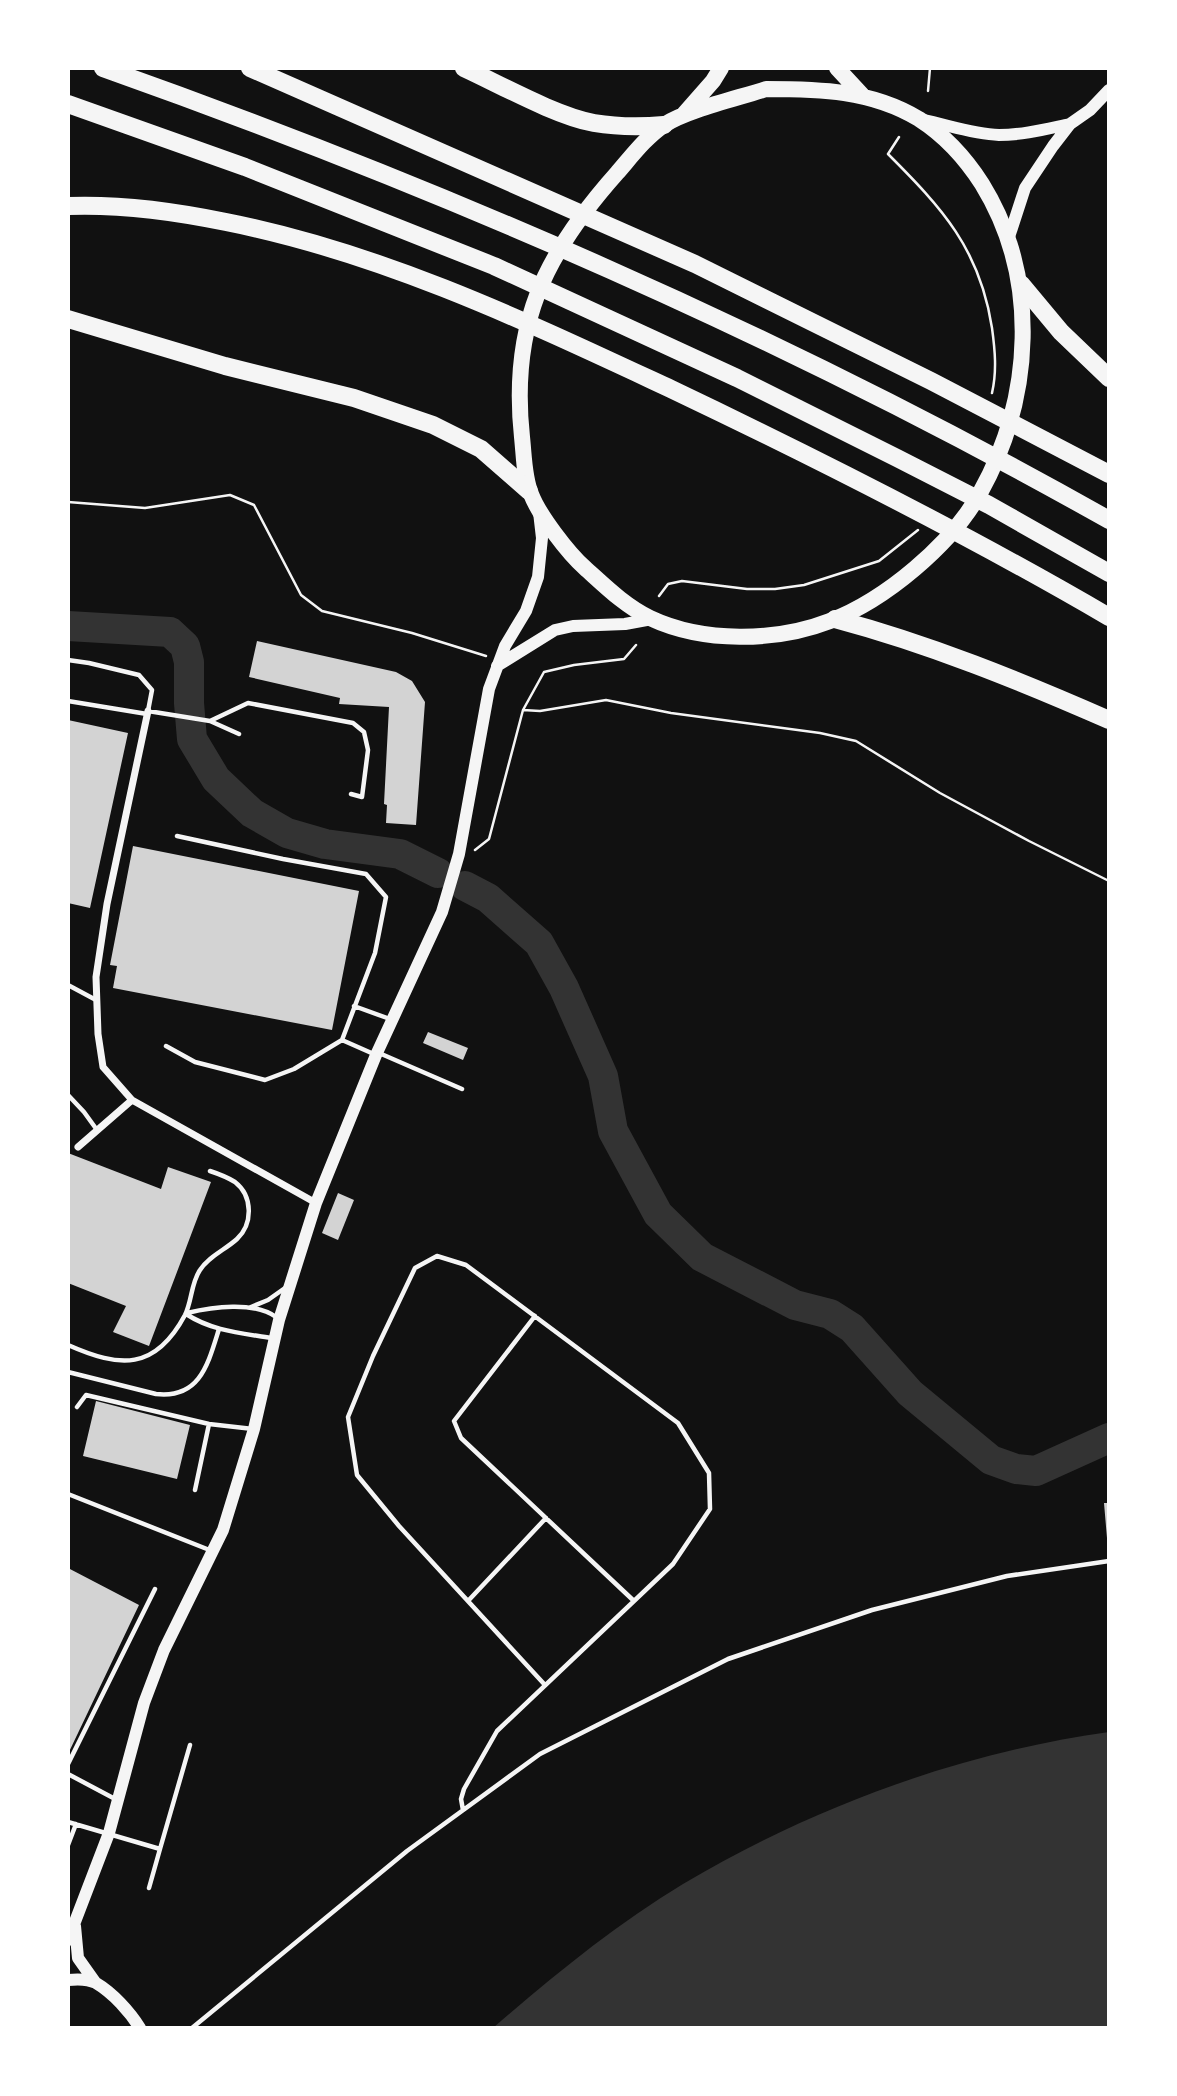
<svg xmlns="http://www.w3.org/2000/svg" width="1177" height="2096" font-family="Figtree,sans-serif">
  <style>
    .water { fill: #333 }
    .lines { fill: none; stroke-linecap: round; stroke-linejoin: round }
    .river { stroke: #333; stroke-width: 30 }
    .building { fill: #d3d3d3 }
    .path { stroke: #f5f5f5; stroke-width: 2.5 }
    .service { stroke: #f5f5f5; stroke-width: 4.5 }
    .minor { stroke: #f5f5f5; stroke-width: 7 }
    .tertiary { stroke: #f5f5f5; stroke-width: 12 }
    .trunk { stroke: #f5f5f5; stroke-width: 16 }
    .motorway { stroke: #f5f5f5; stroke-width: 18 }
  </style>
  <rect width="100%" height="100%" fill="#111"/>
  <path class="water" d="M1109 1732V2028H493C553 1976 615 1925 683 1884 813 1807 959 1753 1109 1732Z"/>
  <g class="lines">
    <path class="river" d="M68 626 170 632 185 646 189 662V703L192 739 216 779 252 813 287 833 325 844 400 854 438 873
      M465 886 488 898 539 943 564 988 603 1076 613 1131 658 1214 702 1257 795 1305 830 1314 852 1328 910 1393 991 1460 1016 1469 1036 1471 1109 1438"/>
  </g>
  <path class="building" d="M257 641 396 672 412 681 425 702 416 825 386 823 387 805 384 804 389 707 339 704 340 698 249 677Z
    M68 720 128 733 90 908 68 903Z
    M133 846 359 891 332 1030 113 988 117 966 110 965Z
    M428 1032 468 1048 463 1060 423 1043Z
    M68 1153 161 1189 168 1167 211 1182 149 1346 113 1332 126 1306 68 1283Z
    M338 1193 354 1200 338 1240 322 1233Z
    M96 1401 190 1425 177 1479 83 1456Z
    M1104 1503H1109V1538H1107Z
    M68 1568 139 1605 68 1754Z"/>
  <g class="lines">
    <path class="path" d="M928 91 930 68
      M899 137 888 154C942 208 980 249 992 328 995 350 997 371 992 393
      M68 502 145 508 230 495 254 505 301 595 322 611 412 633 486 656
      M659 596 668 584 682 581 747 589H775L804 585 879 561 918 530
      M523 710 540 711 606 700 671 713 820 733 856 741 940 793 1029 841 1109 881
      M475 850 489 839 523 710 544 672 574 665 624 659 636 645"/>
    <path class="service" d="M68 660 89 663 139 675 152 690 148 711 210 721 239 734
      M68 701 147 714
      M210 721 248 703 353 723 364 732 368 750 362 797 351 794
      M68 985 96 1000
      M354 1006 390 1019
      M342 1040 376 1055
      M166 1046 195 1062 265 1080 294 1069 342 1040 375 953 386 897 366 874 283 859 177 836
      M379 1053 462 1089
      M68 1095 84 1112 97 1130
      M251 1307 268 1300 285 1288
      M187 1313C212 1307 254 1301 276 1317
      M186 1314C212 1331 241 1333 271 1338
      M535 1316 454 1421 461 1438 634 1601
      M68 1345C120 1368 155 1371 185 1315 192 1301 191 1283 200 1270 209 1256 225 1250 237 1239 253 1224 253 1196 235 1182 227 1177 219 1174 210 1171
      M68 1372 156 1394C200 1399 208 1364 219 1329
      M77 1407 86 1395 209 1424 253 1429
      M195 1490 209 1424
      M68 1494 212 1551
      M468 1601 546 1518
      M68 1764 155 1589
      M68 1774 117 1800
      M463 1810 461 1799 464 1789 497 1731 673 1564 710 1509 709 1473 678 1423 466 1265 437 1256 415 1268 373 1356 348 1417 357 1475 399 1526 545 1685
      M68 1822 160 1849 149 1888
      M68 1845 76 1824
      M160 1849 190 1745
      M192 2028 407 1851 540 1754 728 1659 872 1610 1007 1576 1109 1561"/>
    <path class="minor" d="M148 711 107 904 96 977 98 1034 103 1067 132 1100 316 1203
      M78 1147 132 1100"/>
    <path class="tertiary" d="M923 120C948 125 973 134 999 135 1023 135 1046 129 1070 124
      M1009 237 1025 188 1053 146 1070 124 1090 110 1109 90
      M497 666 555 630 573 626 625 624 652 619
      M75 1926 78 1958 95 1982
      M68 1940 109 1833 144 1703 164 1650 223 1530 254 1429 279 1320 316 1203 376 1055 442 912 459 854 489 689 505 646 526 611 538 577 542 538 539 512
      M68 1980C77 1979 88 1979 96 1983 113 1993 130 2012 140 2028"/>
    <path class="trunk" d="M837 68 862 95
      M766 89C819 89 871 90 919 119 944 135 966 159 982 184 1040 278 1033 398 980 493 951 545 885 600 830 621 776 642 703 643 650 618 625 606 605 586 585 568 568 553 539 515 531 494 524 478 524 455 522 437 510 325 544 255 617 173 631 157 646 137 664 125 686 110 739 98 766 89Z
      M684 114 713 81 721 68"/>
    <path class="motorway" d="M103 68C450 191 788 339 1109 520
      M250 68 695 264 931 381 1109 474
      M464 68C501 85 556 116 594 123 618 127 641 127 664 125
      M68 104 245 167 494 266 737 378 897 458 989 505 1109 573
      M68 206C122 204 173 211 226 222 383 253 527 322 671 389 820 460 967 534 1109 617
      M1021 284 1061 332 1109 378
      M68 319 225 366 354 398 433 425 481 449 529 491
      M835 619C929 644 1020 681 1109 720"/>
  </g>
  <rect width="1177" height="2096" fill="none" stroke="#ffffff" stroke-width="140"/>
</svg>
